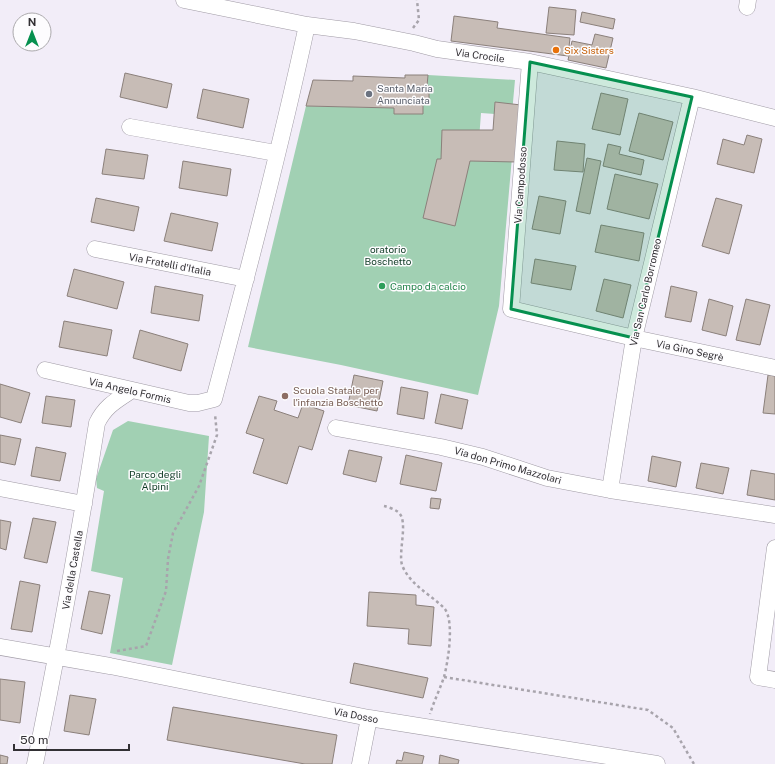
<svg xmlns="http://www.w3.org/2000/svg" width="775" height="764" font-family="'Public Sans',sans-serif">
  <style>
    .green { fill: #a1d0b3 }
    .building { fill: #c7bcb6; stroke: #8b807b }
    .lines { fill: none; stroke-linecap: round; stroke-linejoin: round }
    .minor-casing { stroke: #a09ba5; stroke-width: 17 }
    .path { stroke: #a8a4ac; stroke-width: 2.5; stroke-dasharray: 3 3; stroke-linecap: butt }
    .minor { stroke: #fff; stroke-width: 16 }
    .marked { fill: #06904f; fill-opacity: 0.2; stroke: #06904f; stroke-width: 3; stroke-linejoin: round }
    .food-dot { fill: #e8710a; stroke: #fdfcfe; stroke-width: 1.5 }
    .worship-dot { fill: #6b7280; stroke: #fdfcfe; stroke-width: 1.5 }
    .leisure-dot { fill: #2e9e5b; stroke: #fdfcfe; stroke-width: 1.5 }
    .education-dot { fill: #8d6e63; stroke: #fdfcfe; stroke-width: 1.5 }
    .labels { text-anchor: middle; stroke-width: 3; stroke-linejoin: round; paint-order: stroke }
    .food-label { font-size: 10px; fill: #c56008; stroke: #fdfcfe; text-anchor: start }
    .street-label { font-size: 10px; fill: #323034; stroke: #fdfcfe }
    .worship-label { font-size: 10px; fill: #5b616d; stroke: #fdfcfe; text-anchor: start }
    .park-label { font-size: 10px; fill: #0f3b25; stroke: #fdfcfe }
    .leisure-label { font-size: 10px; fill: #27864d; stroke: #fdfcfe; text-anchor: start }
    .education-label { font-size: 10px; fill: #785e54; stroke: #fdfcfe; text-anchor: start }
  </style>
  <rect width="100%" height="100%" fill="#f2edf8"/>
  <path class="green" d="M428 75 515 80 512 113 509 115 481 113 479 140 512 157 499 306 478 395 341 365 248 347 306 106 394 108V114L429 102V86H427Z
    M128 421 209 436 204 512 172 665 110 653 123 578 91 571 104 491 97 488 96 479 113 430Z"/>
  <path class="building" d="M549 7 576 10 574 35 546 33Z
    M582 12 615 19 613 29 580 22Z
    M454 16 498 22 497 28 570 38 568 56 451 41Z
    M595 34 613 38 606 68 568 60 572 41 592 45Z
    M125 73 172 84 167 108 120 97Z
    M405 75H428L427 86H429V102L423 103V114H394V108L306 106 313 80 353 81V76L405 78Z
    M203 89 249 99 243 128 197 118Z
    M601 93 628 99 620 135 592 129Z
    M495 102 521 105 516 162 470 161 455 226 423 218 437 159H441L442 130H493Z
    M639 113 673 122 663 160 629 151Z
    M747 135 762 139 754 173 717 164 723 139 744 145Z
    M557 141 585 144 583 172 554 170Z
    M608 144 621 147 619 154 644 160 641 175 603 166Z
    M106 149 148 155 144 179 102 174Z
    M587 158 601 161 590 214 576 211Z
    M183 161 231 169 227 196 179 188Z
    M615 174 658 184 649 219 607 209Z
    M539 196 566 201 560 234 532 229Z
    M96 198 139 207 134 231 91 222Z
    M716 198 742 205 729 254 702 246Z
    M171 213 218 223 212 251 164 241Z
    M601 225 644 233 639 261 595 252Z
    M535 259 576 266 571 290 531 283Z
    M74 269 124 282 117 309 67 296Z
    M604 279 631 285 623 318 596 311Z
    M155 286 203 295 199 321 151 313Z
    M671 286 697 292 691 322 665 317Z
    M709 299 733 306 726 336 702 330Z
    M746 299 770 305 760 345 736 340Z
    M64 321 112 330 107 356 59 347Z
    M140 330 188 344 181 371 133 358Z
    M354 375 383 381 377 411 348 405Z
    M768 375 775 376V414L763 413Z
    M0 384 30 393 21 423 0 417Z
    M401 387 428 392 424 419 397 414Z
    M441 394 468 400 462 429 435 423Z
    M46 396 75 400 71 427 42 423Z
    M259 396 277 401 274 410 298 418 303 404 324 411 312 450 299 446 287 484 253 473 264 439 246 433Z
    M0 435 21 439 15 465 0 462Z
    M36 447 66 453 60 481 31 476Z
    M349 450 382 457 376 482 343 474Z
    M406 455 442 463 436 491 400 484Z
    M652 456 681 462 676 487 648 481Z
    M701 463 729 468 723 494 696 488Z
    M751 470 775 474V500L747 495Z
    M431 498 441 499 439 509 430 508Z
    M33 518 56 522 47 563 24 558Z
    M0 520 11 522 6 550 0 548Z
    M20 581 40 585 32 632 11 629Z
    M89 591 110 595 102 634 81 629Z
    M369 592 416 595V605L434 607 431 646 408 644 409 629 367 626Z
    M354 663 428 678 423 698 350 683Z
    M0 679 25 682 20 723 0 720Z
    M70 695 96 699 89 735 64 731Z
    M173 707 337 735 332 764H305L167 740Z
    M404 752 424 756 422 764H396L397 760 402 761Z
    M0 755 8 757 7 764H0Z
    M440 755 459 760 458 764H439Z"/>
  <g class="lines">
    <defs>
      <path id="minor" d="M184 0 307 25 354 31 414 43 437 49 530 62 692 97 775 118
        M747 7 748 0
        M530 62 511 309 634 338 775 368
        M130 127 276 153
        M95 249 246 279
        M45 370 189 403H198L214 399C247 275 280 150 307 25
        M336 428 441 447 483 457 547 478 610 490 775 515
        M0 488 84 504
        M610 490 634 338 692 97
        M775 548 758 677 775 680
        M0 647 110 666 369 718 657 764
        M35 764C58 651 79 537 97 423 105 406 117 400 132 390
        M360 764 369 718"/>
    </defs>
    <use href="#minor" class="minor-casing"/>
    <path class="path" d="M413 28 419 20 417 0
      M384 506C388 507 394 509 398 512 409 520 398 551 402 565 410 585 430 594 444 608 455 620 448 662 444 677 440 689 434 701 430 714
      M117 651 146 646 166 591 168 559 173 533 199 486 217 435 215 414
      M444 677 648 710 673 728 694 764"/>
    <use href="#minor" class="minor"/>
  </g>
  <path class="marked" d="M530 62 692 97 634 338 511 309Z"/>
  <circle class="food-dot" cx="556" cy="50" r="4"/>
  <circle class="worship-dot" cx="369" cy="94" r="4"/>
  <circle class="leisure-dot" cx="382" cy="286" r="4"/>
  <circle class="education-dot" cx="285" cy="396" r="4"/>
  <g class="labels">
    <g class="food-label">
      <text x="564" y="54">Six Sisters</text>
    </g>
    <g class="street-label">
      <text transform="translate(480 55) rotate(8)" y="4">Via Crocile</text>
      <text transform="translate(520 185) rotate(-86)" y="4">Via Campodosso</text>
      <text transform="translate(170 264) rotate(11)" y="4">Via Fratelli d'Italia</text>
      <text transform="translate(645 292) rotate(-77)" y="4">Via San Carlo Borromeo</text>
      <text transform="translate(690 350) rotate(12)" y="4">Via Gino Segrè</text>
      <text transform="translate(130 390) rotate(13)" y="4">Via Angelo Formis</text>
      <text transform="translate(508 465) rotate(16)" y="4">Via don Primo Mazzolari</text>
      <text transform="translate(72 570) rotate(-80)" y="4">Via della Castella</text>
      <text transform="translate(356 715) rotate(11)" y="4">Via Dosso</text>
    </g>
    <g class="worship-label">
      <text x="377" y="92">Santa Maria<tspan x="377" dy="12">Annunciata</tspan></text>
    </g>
    <g class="park-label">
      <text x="388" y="253">oratorio<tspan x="388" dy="12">Boschetto</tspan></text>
      <text x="155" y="478">Parco degli<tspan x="155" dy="12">Alpini</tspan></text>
    </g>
    <g class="leisure-label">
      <text x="390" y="290">Campo da calcio</text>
    </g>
    <g class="education-label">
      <text x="293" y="394">Scuola Statale per<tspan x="293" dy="12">l'infanzia Boschetto</tspan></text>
    </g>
  </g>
  <g transform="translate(32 32)"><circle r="19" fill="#fdfcfe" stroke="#acaaad"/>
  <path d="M0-3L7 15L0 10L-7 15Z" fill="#06904f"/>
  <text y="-6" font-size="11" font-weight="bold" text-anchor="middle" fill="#323034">N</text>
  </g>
  <path d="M14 744v6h115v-6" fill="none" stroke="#323034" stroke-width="2"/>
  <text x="20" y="744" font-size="12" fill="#323034" stroke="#fdfcfe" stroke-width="3" paint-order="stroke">50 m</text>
</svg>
